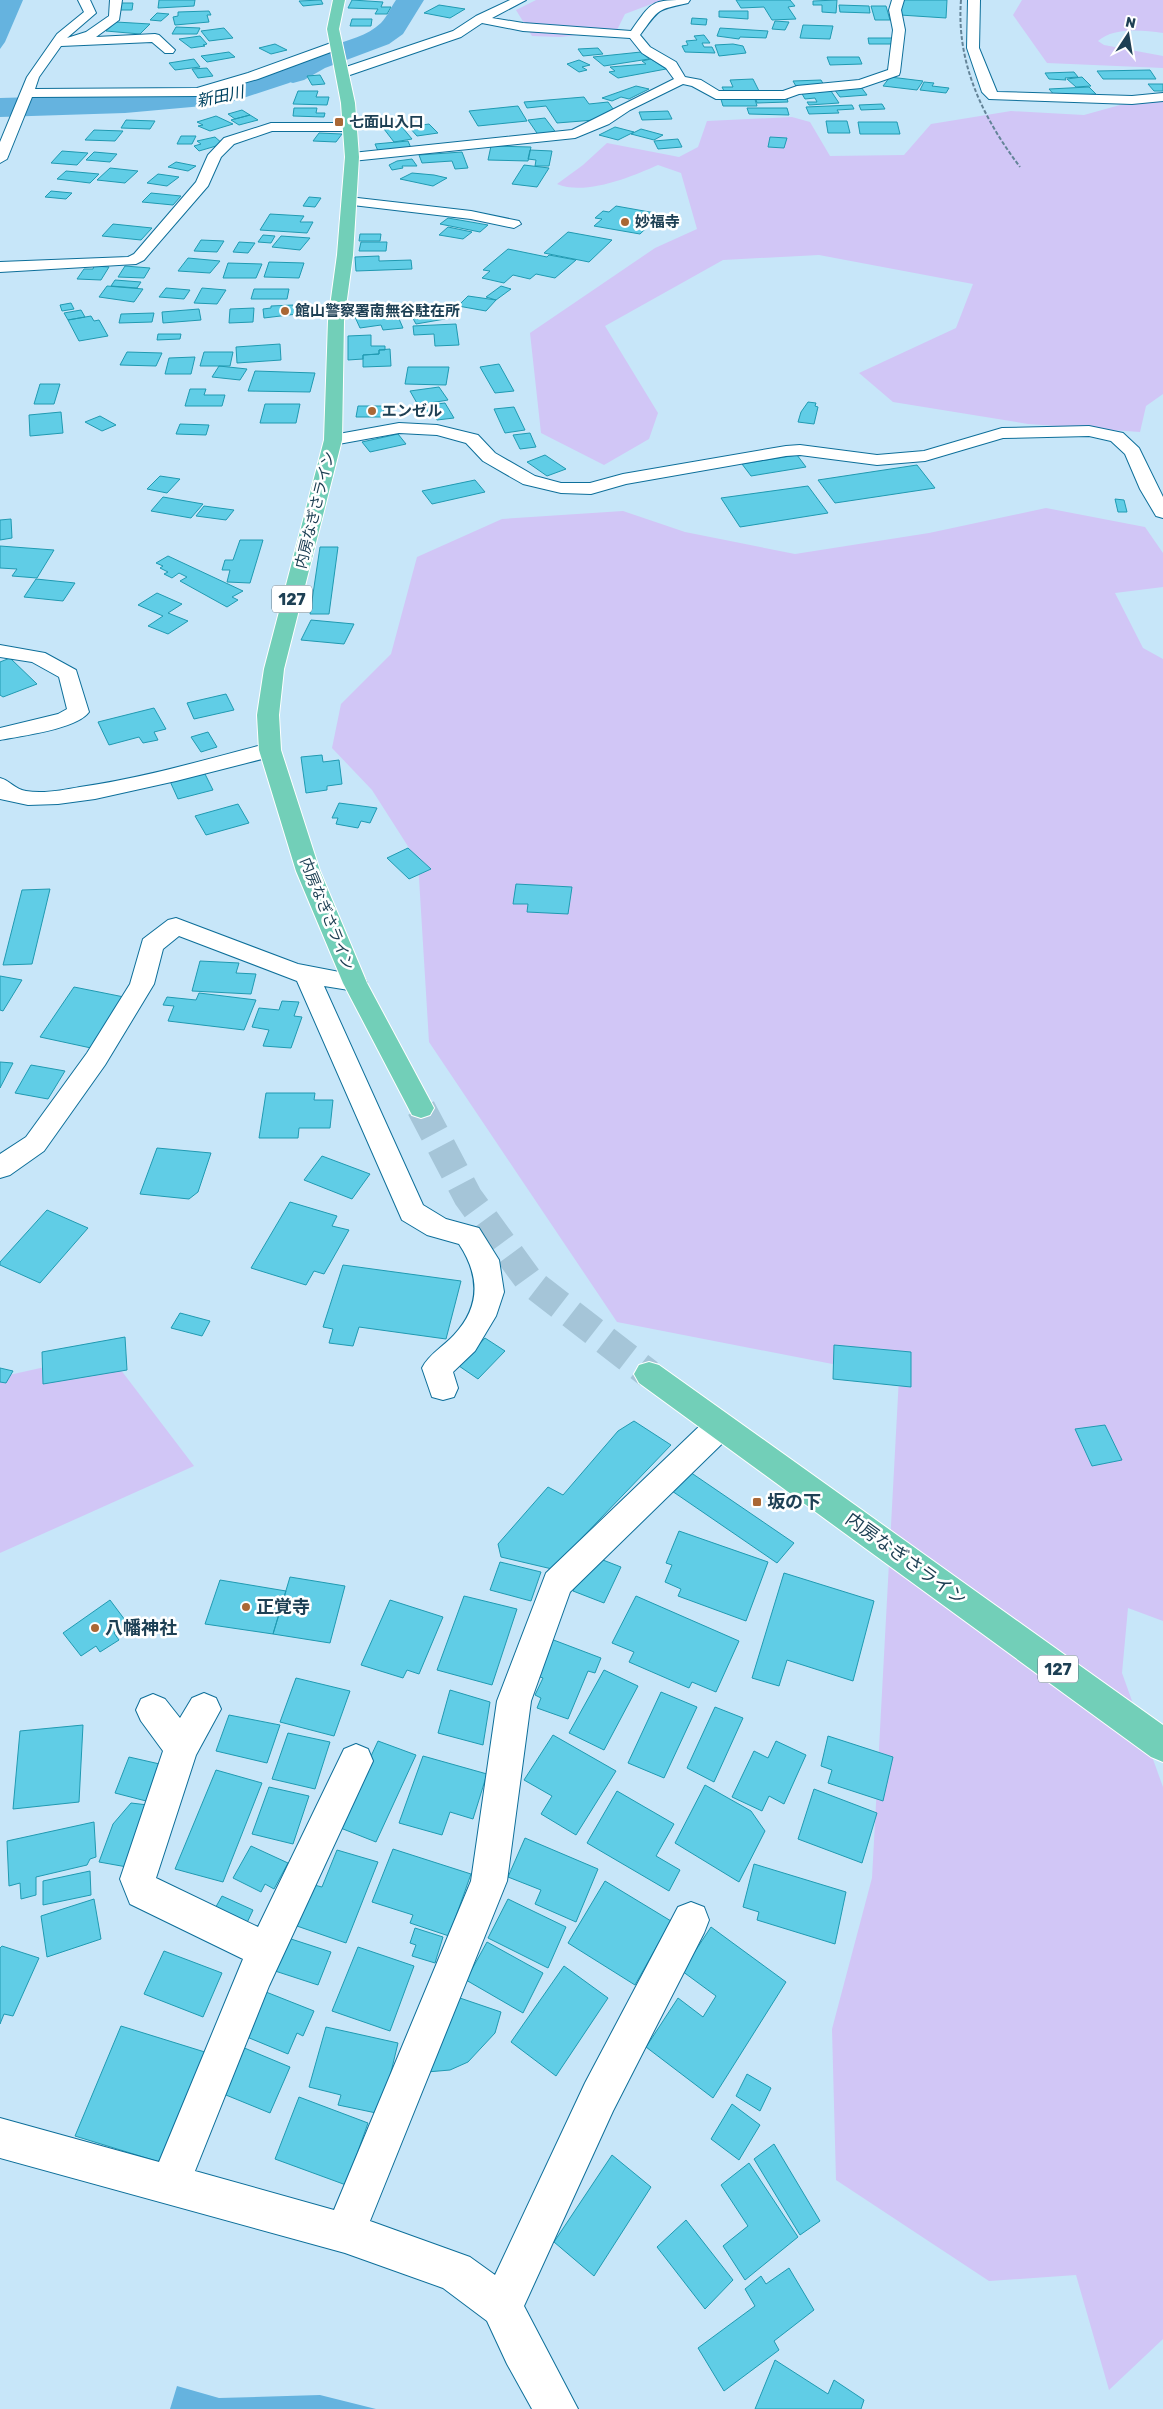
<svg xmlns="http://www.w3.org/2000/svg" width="1163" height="2409" font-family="Rubik,'Noto Sans JP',sans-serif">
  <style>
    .green { fill: #d1c6f6 }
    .water { fill: #65b3df }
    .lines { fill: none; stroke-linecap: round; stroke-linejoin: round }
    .river { fill: #65b3df; fill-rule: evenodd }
    .building { fill: #60cde6; stroke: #209ab2 }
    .highway-tunnel { stroke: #a5c5d8; stroke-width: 29; stroke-dasharray: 29 14; stroke-linecap: butt }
    .minor-casing { stroke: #0d6f9a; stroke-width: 2 }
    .highway-casing { stroke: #fff; stroke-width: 2 }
    .minor { fill: #fff; fill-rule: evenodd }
    .highway { fill: #72cfb8; fill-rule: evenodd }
    .rail { stroke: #648498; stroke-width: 2; stroke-dasharray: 4 2; stroke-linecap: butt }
    .poi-dot { fill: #aa6735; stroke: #fff; stroke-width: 2 }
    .labels { text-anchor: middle; stroke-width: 5; stroke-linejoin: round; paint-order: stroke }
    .far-poi-label { font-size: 15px; font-weight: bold; fill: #1e4054; stroke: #fff; text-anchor: start }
    .far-street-label { font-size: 15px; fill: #1e4054; stroke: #fff }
    .far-water-label { font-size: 16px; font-style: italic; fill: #004361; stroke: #fff }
    .shield { fill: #fff; stroke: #627987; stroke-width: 1 }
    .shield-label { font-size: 16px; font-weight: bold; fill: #1e4054 }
    .poi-label { font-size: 18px; font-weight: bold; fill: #1e4054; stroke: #fff; text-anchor: start }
    .street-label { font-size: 18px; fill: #1e4054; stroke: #fff }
  </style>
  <rect width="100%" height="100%" fill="#c7e6f9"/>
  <path class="green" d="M536 0H662L625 14 617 30 561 37 532 36 516 10Z
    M1022 0H1163V33C1142 30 1114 27 1098 41L1104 45 1163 56V68L1047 63 1013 15Z
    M1163 101V394L1146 406 1140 432 1028 424 893 402 859 373 956 328 973 284 819 255 723 260 605 326 658 413 649 439 604 465 541 433 530 333 655 248 697 229 681 173 658 165C631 177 585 196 557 184L583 165 607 143 679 157 698 147 707 121 792 117 810 122 830 156 904 155 931 124 1011 111 1084 115 1120 105Z
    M1046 508 1145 527 1163 553V587L1115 593 1143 648 1163 659V1621L1128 1608 1122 1673 1163 1787V2339L1109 2390 1076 2275 989 2281 836 2180 832 2029 872 1878 899 1377 617 1322 429 1042 418 862 372 790 332 748 341 704 391 654 417 557 502 519 623 511 685 532 795 554 929 533Z
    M108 1353 194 1466 0 1553V1377Z"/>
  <path class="water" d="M0 0H23L5 42 0 49Z
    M373 39 380 41 357 52 311 68 289 83 225 104 125 113 0 117V98L212 92 277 72 318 53Z
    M177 2386 219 2398 320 2395 376 2409H170Z"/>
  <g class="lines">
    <path class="river" d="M396 0H424L403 34 389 44 325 68 304 80 293 83 282 80 278 74C299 44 355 48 381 23 387 17 391 7 396 0Z"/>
  </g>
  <path class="building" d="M159 0H195L194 6 158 8Z
    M321 0 323 4 303 6 299 1Z
    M352 0 383 2 381 7H391L387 14H375L378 9 348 8Z
    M736 0H790L795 6 788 7 796 19 772 20 764 7 741 8Z
    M837 0 836 13 822 12V5H813V1Z
    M902 0H947L946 18 900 15Z
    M117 3H133L132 10H117Z
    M439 5 465 9 450 18 424 13Z
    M839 5 869 6 870 13 840 12Z
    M871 6H886L890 20H875Z
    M209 11 211 15H207L209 22 175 25 173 17 178 16V12Z
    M719 11H748V19L719 17Z
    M157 13 169 14 161 21 150 20Z
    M692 18 707 19 706 25 691 24Z
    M352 19H372L371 26H350Z
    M775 21 789 22 785 30 772 29Z
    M116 22 150 24 140 34 106 31Z
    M803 25 833 26 830 39 800 38Z
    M176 27 200 28 197 34H172Z
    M224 28 233 38 209 41 201 31Z
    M720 28 768 31 766 38 740 37 739 39 717 36Z
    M704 35 710 43H702L704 47H712L715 53 685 52 682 46 688 45 686 41 697 40 694 36Z
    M200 36 207 44 203 45 205 46 191 48 179 39Z
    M868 38H893L894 44H869Z
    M275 44 287 50 271 54 259 48Z
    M733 44 743 46 746 53 719 56 715 45Z
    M598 48 603 54 583 56 578 49Z
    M229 52 235 57 207 62 201 56Z
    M641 52 649 59 604 66 593 57Z
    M827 57H859L862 64 830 65Z
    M194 59 200 67 175 70 169 63Z
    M651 59 666 69 618 78 609 72 615 71 610 67 646 64 642 61Z
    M579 60 590 65 582 67 587 70 579 72 567 64Z
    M207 68 213 76 198 78 192 69Z
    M1150 70 1156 79H1103L1097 71Z
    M1074 72 1078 77 1065 78 1066 80 1049 79 1045 73Z
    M320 75 325 84 312 85 307 76Z
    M890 77 923 81 917 90 883 86Z
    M1082 77 1091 86 1076 87 1067 79Z
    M753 79 760 93 726 95 722 87H733L730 80Z
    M821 80 825 87 797 88 793 81Z
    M924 82 934 83 932 86 949 88 946 93 920 90Z
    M1148 84H1163V91H1154Z
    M636 86 649 89 629 99 621 97 612 101 602 98Z
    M861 87 867 95 840 97 834 89Z
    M1089 87 1096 94 1056 97 1049 89Z
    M298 91H318L316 97H329L327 105 293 104Z
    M831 91 839 103 809 105 807 102H817L815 98 805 99 801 92Z
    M786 95 788 102 757 103 755 96Z
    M720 96H754L757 106H723Z
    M584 97 589 104 608 102 616 113 603 114 607 119 557 123 546 106 527 108 524 102Z
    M882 104 885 109 861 110 859 105Z
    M852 105 854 109 837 110 839 113 809 114 806 107Z
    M518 106 527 121 478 126 469 111Z
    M294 108H317L316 113H325L324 117 293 116Z
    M747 108H787L789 115 749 114Z
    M242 110 250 115 235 119 228 114Z
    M668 111 672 119 642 120 639 112Z
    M250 115 258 120 239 125 231 120Z
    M216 116 233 124 210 131 198 126 203 125 197 122Z
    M545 118 557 134 539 136 528 120Z
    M126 120 155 121 150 129 121 128Z
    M826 121H847L850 133H828Z
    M858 122H897L900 134H860Z
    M429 124 438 133 417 136 409 127Z
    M402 127 412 139 394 142 384 129Z
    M615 127 634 132 618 140 599 135Z
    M641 129 663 135 654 140 631 134Z
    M94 130 123 131 115 141 85 140Z
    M319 133 342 134 336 142 313 141Z
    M181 136H196L192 144H177Z
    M215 137 223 144 199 151 194 146 201 144 197 141Z
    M770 137 787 138 784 148 768 147Z
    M678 139 682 147 658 149 654 141Z
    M408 141 411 148 378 151 375 144Z
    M491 146 531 147 528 161 488 160Z
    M530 150 552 151 549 166H535L536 160 528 159Z
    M62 151 88 153 77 165 51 163Z
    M94 152 117 154 110 162 86 160Z
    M462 152 468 168 455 169 452 161 422 163 419 155Z
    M412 159 417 166H402L403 168 392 170 389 165 397 161Z
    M176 162 196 166 188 171 168 167Z
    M524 165 549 168 537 187 512 184Z
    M110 168 138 171 125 183 97 180Z
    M66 171 99 174 90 183 57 179Z
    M412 173 434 175 447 178 433 186 400 179Z
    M158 174 179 177 167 186 147 183Z
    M51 191 72 193 66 199 45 197Z
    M151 193 181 196 173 205 142 202Z
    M309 197 321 198 315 207 303 206Z
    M616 206 661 214 640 234 594 226 602 219 595 218 603 211 609 212Z
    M270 214 304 216 300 222H313L307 233 260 230Z
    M448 218 488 225 480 232 440 224Z
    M113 224 152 228 141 240 102 236Z
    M448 227 472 232 463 239 439 235Z
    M568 232 612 240 589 262 544 253Z
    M360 234H381L380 241H359Z
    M263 235 275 236 271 243 258 242Z
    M281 236 310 238 300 250 272 247Z
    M201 240 224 241 217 252 194 251Z
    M239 242 255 243 248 253 233 252Z
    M361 242H387L386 251H359Z
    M508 249 547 257 549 255 576 260 555 278 536 274 530 279 513 275 504 283 482 278 490 271 483 270Z
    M379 256V261L411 260 412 269 356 271 355 257Z
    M188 258 220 261 210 273 178 271Z
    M269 262 304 263 299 278 264 277Z
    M228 263 262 264 256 278H223Z
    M94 266 109 267 101 280 77 279 84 269H93Z
    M125 266 150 268 144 278 118 277Z
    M115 280 141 282 137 288 111 286Z
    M107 286 143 289 134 302 99 297Z
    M501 286 511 289 496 300 486 297Z
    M166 288 190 290 184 299 159 297Z
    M202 288 226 290 217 304 194 303Z
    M254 289H289L287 299H251Z
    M468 296 496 300 486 311 458 306Z
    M71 303 74 309 62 311 60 305Z
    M293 305V307L303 306 304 316H297V314L264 318 263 309 271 308V306Z
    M254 308 253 322 229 323 230 309Z
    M199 309 201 320 163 323 162 312Z
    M439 309 445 319 416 324 410 313Z
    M81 310 85 317 68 320 64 313Z
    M396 312 403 328 383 330 381 325 360 328 355 317Z
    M154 313 152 322 119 323 121 314Z
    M91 316 94 321 99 320 108 336 79 341 68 320Z
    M456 324 459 345 435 346 434 334 414 335 413 326Z
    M158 334H181L180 339 157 340Z
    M371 335V346H385V350H379V354L363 355V359L348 360V336Z
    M280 344 281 360 237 363 236 347Z
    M390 349 391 366 363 367V355L379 354V350Z
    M127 352 162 353 156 366 120 365Z
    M204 352H233L230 366H200Z
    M195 357 191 374H165L169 358Z
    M499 364 514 391 495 393 480 367Z
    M219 366 247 369 240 380 212 377Z
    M408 367H449L446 385 405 384Z
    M255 371 315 373 310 392 248 391Z
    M40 384H60L54 404H34Z
    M439 387 448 400 418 405 410 391Z
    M190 389H206L204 395H225L222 406H185Z
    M808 402 816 403 815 406 818 407 814 424 798 422 801 412Z
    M445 403 454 418 437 420 422 406Z
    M265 404H300L296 423H260Z
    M358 406H384L383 417H356Z
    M514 407 525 430 505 433 494 409Z
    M61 412 63 433 30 436 29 415Z
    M100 416 116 425 102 431 85 422Z
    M180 424 209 425 206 435 176 434Z
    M530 433 536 447 520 449 513 435Z
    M398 434 406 444 370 452 362 442Z
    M545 455 566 469 547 476 527 462Z
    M797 455 806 467 751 476 742 464Z
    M917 465 935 488 835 503 818 480Z
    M160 476 180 479 167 493 147 489Z
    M475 480 485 492 432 504 422 491Z
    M808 486 828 513 740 527 721 498Z
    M163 497 203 504 191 518 151 511Z
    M1115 499 1124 500 1127 512H1118Z
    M204 506 234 510 226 520 196 516Z
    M11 519 12 538 0 540V520Z
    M240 540H263L250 583 227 582 230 570H222L225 560H233Z
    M0 546 54 550 37 578 12 576 17 569 0 568Z
    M320 547H338L329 614H310Z
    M168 556 243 591 232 597 238 600 227 607 180 581 187 577 179 573 172 578 164 574 168 572 160 568 163 566 156 563Z
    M36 579 75 583 63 601 24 597Z
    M157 593 182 604 168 613 188 621 168 634 148 626 163 616 138 605Z
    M311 620 354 624 344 644 301 640Z
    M10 658 37 684 3 697 0 695V662Z
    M226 694 234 710 194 719 187 703Z
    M154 708 166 729 154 732 158 740 143 743 139 737 109 745 98 722Z
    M208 732 217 747 201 752 191 737Z
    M322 755 323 762 339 760 342 784 327 786V790L306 793 301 757Z
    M203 770 213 790 178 799 169 779Z
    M339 803 377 808 370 823 361 821 358 828 336 824 338 818H332Z
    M238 804 249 823 206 835 195 816Z
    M408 848 431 869 409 879 387 858Z
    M516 884 572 887 568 914 527 912 528 904H513Z
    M50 889 32 964 3 965 22 890Z
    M200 961 239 963 236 973 256 974 251 994 192 991Z
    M0 976 22 980 3 1011 0 1010Z
    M74 987 124 997 91 1048 40 1037Z
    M199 993 256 1000 244 1030 168 1021 174 1006 163 1005 167 997 196 1000Z
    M282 1001 299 1002 294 1016 302 1017 291 1048 263 1046 269 1030 252 1027 259 1008 279 1010Z
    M0 1062 13 1063 0 1088Z
    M31 1065 65 1071 48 1099 15 1093Z
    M266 1093H315L314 1100H333L330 1128H299L298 1138H259Z
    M157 1148 211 1153 198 1192 189 1199 140 1194Z
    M322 1156 370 1174 352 1199 304 1180Z
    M290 1202 337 1216 332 1226 349 1230 324 1274 314 1271 306 1285 251 1268Z
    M47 1210 88 1228 40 1283 0 1265V1262Z
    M343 1265 461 1281 446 1339 359 1327 353 1346 329 1343 333 1329 323 1327Z
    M180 1313 210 1321 202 1336 171 1328Z
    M125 1337 127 1370 43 1384 42 1352Z
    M485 1338 505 1351 478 1379 459 1366Z
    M834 1345 911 1352V1387L833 1379Z
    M0 1368 13 1371 6 1383 0 1382Z
    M634 1421 671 1445 552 1569 501 1557 498 1544 548 1487 563 1495 618 1431Z
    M1105 1425 1122 1460 1092 1466 1075 1429Z
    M690 1472 794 1543 777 1563 672 1491Z
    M679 1531 768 1562 746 1621 678 1596 681 1589 665 1582 672 1565 666 1563Z
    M590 1555 621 1567 604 1603 573 1591Z
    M500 1562 541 1572 531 1601 490 1590Z
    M784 1573 874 1601 853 1681 787 1660 779 1686 752 1678Z
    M290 1577 345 1586 330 1643 273 1634Z
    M220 1580 286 1591 273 1634 205 1624Z
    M464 1596 517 1609 492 1685 437 1670Z
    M636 1596 739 1641 716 1692 692 1682 689 1688 629 1662 634 1652 612 1643Z
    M110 1600 128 1624 114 1633 119 1640 100 1652 96 1646 81 1656 63 1633Z
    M390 1600 443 1617 419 1674 407 1670 403 1678 361 1665Z
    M543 1636 601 1658 595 1673 588 1671 568 1719 537 1708 541 1698 535 1695 543 1678 526 1672Z
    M604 1670 638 1686 604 1750 569 1733Z
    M296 1678 350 1691 334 1736 280 1722Z
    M450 1690 490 1702 483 1745 438 1733Z
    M661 1692 697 1707 664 1778 628 1763Z
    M715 1707 743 1718 714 1782 687 1768Z
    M229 1715 280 1725 267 1763 216 1751Z
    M83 1725 79 1802 13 1809 20 1731Z
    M288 1733 330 1742 315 1789 272 1779Z
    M553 1735 616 1771 576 1835 541 1814 552 1796 524 1780Z
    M828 1736 893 1757 883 1801 828 1783 832 1770 821 1766Z
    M378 1741 416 1755 376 1842 338 1827Z
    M776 1741 806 1755 784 1804 769 1796 762 1811 732 1797 754 1751 768 1758Z
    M423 1756 487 1774 473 1819 450 1812 442 1835 399 1823Z
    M129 1757 164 1765 150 1802 115 1793Z
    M216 1770 262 1783 223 1882 175 1869Z
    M705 1785 751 1811 765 1831 739 1882 675 1843Z
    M269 1787 309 1796 293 1844 252 1834Z
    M814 1789 877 1813 862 1863 798 1839Z
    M617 1791 674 1824 656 1856 680 1870 669 1891 587 1843Z
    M131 1803 148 1805 127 1867 99 1862 113 1824Z
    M94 1822 96 1857 90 1859 87 1865 36 1877V1895L21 1899 20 1883 9 1886 7 1841Z
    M525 1838 598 1869 576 1922 535 1904 541 1890 508 1877Z
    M251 1846 288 1863 274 1889 265 1884 261 1892 233 1878Z
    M393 1849 471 1874 449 1936 410 1923 413 1915 372 1902Z
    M337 1850 378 1862 346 1943 294 1925 310 1884 322 1887Z
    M754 1864 846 1892 835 1944 757 1920 759 1912 743 1907Z
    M90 1871 91 1895 43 1905V1881Z
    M605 1881 671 1921 635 1985 568 1943Z
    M222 1896 253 1910 245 1927 213 1912Z
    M94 1899 101 1939 47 1957 41 1916Z
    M508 1899 566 1927 548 1968 488 1938Z
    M711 1927 786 1982 713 2098 646 2047 678 1998 703 2017 716 1996 682 1971Z
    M415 1928 443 1937 435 1963 412 1956 416 1945 410 1943Z
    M285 1937 331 1952 318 1985 272 1970Z
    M487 1942 543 1973 523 2013 466 1980Z
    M2 1946 39 1958 13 2016 4 2014 0 2024V1948Z
    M358 1947 414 1966 390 2031 332 2011Z
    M164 1951 222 1973 203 2017 144 1994Z
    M564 1966 608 1998 556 2076 511 2042Z
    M266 1992 314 2011 303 2036 297 2033 288 2054 247 2037Z
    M454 1996 501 2012 495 2033 468 2062 450 2070 427 2072Z
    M121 2026 208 2053 166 2164 75 2136Z
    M326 2027 398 2043 381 2114 338 2105 341 2095 309 2087Z
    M242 2047 290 2067 270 2113 221 2093Z
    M747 2074 771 2088 760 2111 736 2096Z
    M299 2097 368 2123 346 2185 275 2159Z
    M732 2104 760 2125 739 2160 711 2139Z
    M774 2144 820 2221 800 2235 754 2159Z
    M612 2155 651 2187 594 2276 554 2242Z
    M749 2163 798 2237 745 2280 723 2246 748 2226 721 2185Z
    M686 2220 733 2280 705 2309 657 2247Z
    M789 2268 814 2310 774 2341 779 2350 724 2391 698 2348 755 2306 745 2289 761 2276 766 2284Z
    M775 2360 828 2394 834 2380 864 2400 861 2409H755Z"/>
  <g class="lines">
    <path class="highway-tunnel" d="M421 1108 468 1197 530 1282 649 1374"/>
    <defs>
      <path id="minor" d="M78 0H90L96 13 67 38 86 32 109 16 110 0H122L119 20 96 37 155 34 159 35 175 50 173 53H165L152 42 61 46 39 77 35 89 197 88 248 73 331 43 335 42 341 46 339 49 258 79 198 96 32 97 7 159 0 163V142L27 77 57 34 84 12Z
        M510 0H526L492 18 523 23 631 31C653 0 651 0 690 0L688 3C656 10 660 8 640 35L650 47 676 62 685 77 701 80 719 91H783L797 86 859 80 888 70 893 30 889 10 892 0H904L901 10 905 30 900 72 899 75 861 88 799 94 785 99H716L692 86 683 84 630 110 609 124 575 138 352 161 347 160 345 157 347 154 352 153 572 130 674 79 666 68 642 53 630 38 523 31 482 23 461 37 347 76H337L336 73 337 70 453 31 476 16Z
        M968 0H980L979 48 997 92 1132 96 1163 93V101L1132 104 989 99 982 92 967 48Z
        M271 123H350L357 127 350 131H272L234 144 221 157 208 186 144 260 136 264 0 272V262L128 257 134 254 196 182 208 155 224 138Z
        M349 197 471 211 519 221 521 224 514 228 471 219 344 204 342 201 344 198Z
        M399 423 437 425 478 435 495 453 535 476 561 483H590L623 474 786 446 800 445 877 455 924 451 1002 428 1089 426 1123 433 1139 448 1163 497V518L1156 516 1140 489 1125 454 1111 441 1089 436 1003 438 925 461 877 465 800 455 786 456 626 484 591 494 561 493 523 484 483 461 466 443 437 435 399 433 333 445 327 444 324 440 327 436 333 435Z
        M0 645 45 653 76 670 89 712C77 729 21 736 0 740V728L58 714 67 709 59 677 32 662 0 657Z
        M270 743 278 745 281 750 278 755 176 781 95 799 58 804 28 805 0 799V778C11 781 14 789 26 791 43 794 63 790 80 787 144 778 207 759 270 743Z
        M176 918 298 964 355 975 364 977 367 983 364 989 355 991 324 986 423 1205 446 1219 479 1228 499 1260 504 1292 496 1316 475 1351 453 1372 458 1388 454 1397 443 1400 432 1397 422 1368C429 1354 443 1347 454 1335 481 1306 480 1276 459 1244L427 1235 402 1220 297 981 179 936 163 949 154 984 105 1065 44 1151 10 1175 0 1178V1154L26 1137 87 1053 130 984 143 939 168 920Z
        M720 1413 731 1417 735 1426 731 1435 570 1592 531 1701 507 1881 370 2221 470 2257 495 2275 585 2083 678 1907 691 1902 704 1907 709 1920 704 1933 613 2111 524 2306 578 2409H532L507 2364 487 2321 443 2288 345 2253 0 2158V2118L159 2162 243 1959 130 1904 120 1879 163 1751 141 1721 136 1710 141 1699 153 1694 165 1699 180 1718 192 1698 204 1693 216 1698 221 1709 196 1755 156 1878 258 1927 344 1749 356 1744 368 1749 373 1761 269 1986 195 2171 334 2210 471 1881 497 1701 546 1573 709 1417Z"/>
      <path id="highway" d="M333 0H345L339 29 355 103 359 157 353 255 344 321 342 440 284 669 279 715 281 750 320 871 367 983 434 1108 430 1115 421 1118 412 1115 343 983 296 871 259 750 257 715 264 669 324 440 328 321 337 255 345 157 341 103 327 29Z
        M649 1362 659 1365 1163 1725V1762L1151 1757 639 1383 634 1374 639 1365Z"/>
    </defs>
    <use href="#minor" class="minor-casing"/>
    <use href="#highway" class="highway-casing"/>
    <use href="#minor" class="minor"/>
    <use href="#highway" class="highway"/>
    <path class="rail" d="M961 0C956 63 983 118 1020 167"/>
  </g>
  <g class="poi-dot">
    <rect x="334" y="117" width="10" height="10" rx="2.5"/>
    <circle cx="625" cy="222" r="5"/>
    <circle cx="285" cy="311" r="5"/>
    <circle cx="372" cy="411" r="5"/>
    <rect x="752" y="1497" width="10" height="10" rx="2.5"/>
    <circle cx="246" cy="1607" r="5"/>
    <circle cx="95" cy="1628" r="5"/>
  </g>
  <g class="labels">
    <g class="far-poi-label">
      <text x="349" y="127">七面山入口</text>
      <text x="635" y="227">妙福寺</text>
      <text x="295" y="316">館山警察署南無谷駐在所</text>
      <text x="382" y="416">エンゼル</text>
    </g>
    <g class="far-street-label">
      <text transform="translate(315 510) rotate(-76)" y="5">内房なぎさライン</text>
      <text transform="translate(327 914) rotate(68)" y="5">内房なぎさライン</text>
    </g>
    <g class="far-water-label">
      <text transform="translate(220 96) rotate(-12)" y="6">新田川</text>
    </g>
    <g class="shield">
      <rect x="272" y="585.5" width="40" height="27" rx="4"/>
      <rect x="1038" y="1655.5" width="40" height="27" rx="4"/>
    </g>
    <g class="shield-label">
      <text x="292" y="605">127</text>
      <text x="1058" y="1675">127</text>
    </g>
    <g class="poi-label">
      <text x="767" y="1508">坂の下</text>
      <text x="256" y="1613">正覚寺</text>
      <text x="105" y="1634">八幡神社</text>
    </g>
    <g class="street-label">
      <text transform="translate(906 1559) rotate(36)" y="6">内房なぎさライン</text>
    </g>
  </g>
  <g transform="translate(1128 35) rotate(12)" stroke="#ffffff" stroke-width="4" paint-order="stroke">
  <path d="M0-4L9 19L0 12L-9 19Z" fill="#1e4054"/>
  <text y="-8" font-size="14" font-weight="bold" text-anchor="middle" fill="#1e4054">N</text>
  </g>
</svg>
